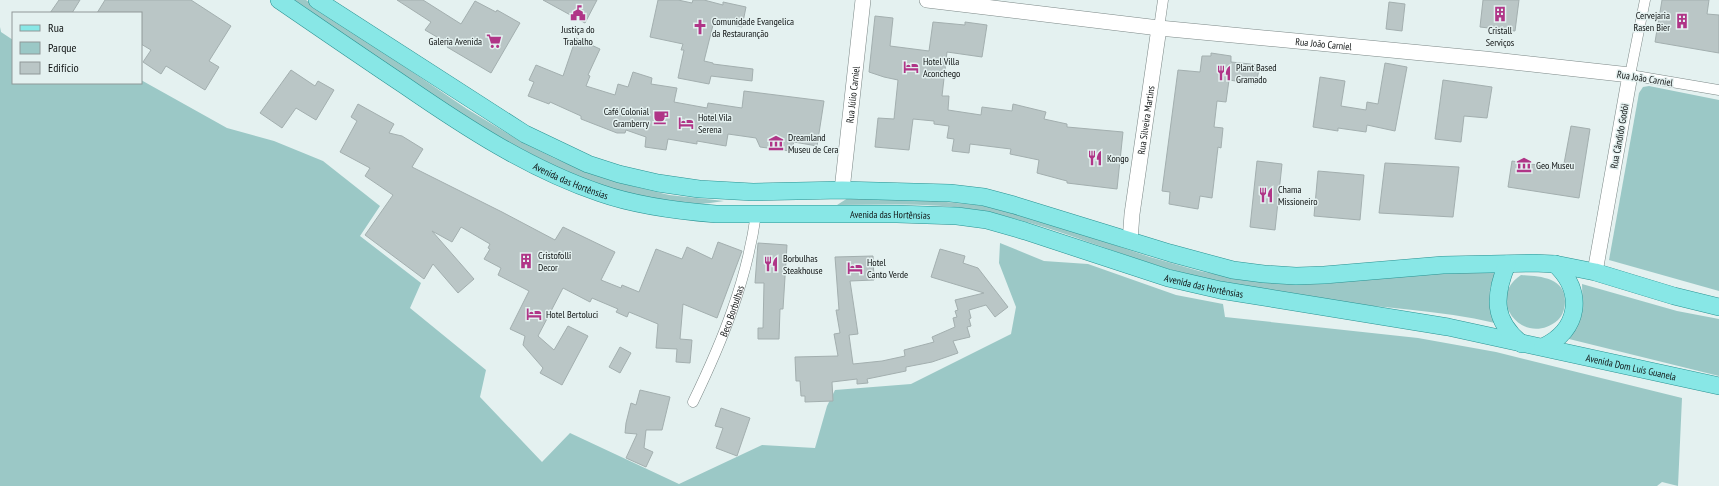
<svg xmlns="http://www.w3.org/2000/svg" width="1719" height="486" font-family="'PT Sans Narrow',sans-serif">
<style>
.green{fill:#9bc8c6}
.building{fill:#bac6c6;stroke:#a3afaf}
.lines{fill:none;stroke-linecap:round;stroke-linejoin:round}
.street-casing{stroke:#7c8887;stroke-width:11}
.secondary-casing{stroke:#7c8887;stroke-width:16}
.primary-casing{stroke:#2a9292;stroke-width:18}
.street{stroke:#fff;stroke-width:10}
.secondary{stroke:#fff;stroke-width:15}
.primary{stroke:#88e7e6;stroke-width:17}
.labels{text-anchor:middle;stroke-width:3;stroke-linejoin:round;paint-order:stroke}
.poi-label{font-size:10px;fill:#0f1313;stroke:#e4f1f0;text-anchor:start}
.street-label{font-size:10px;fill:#0f1313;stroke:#e4f1f0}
</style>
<rect width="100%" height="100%" fill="#e4f1f0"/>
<g class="green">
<path d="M 290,0 L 306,0 L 467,109 L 525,144 L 556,159 L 592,174 L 636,187 L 669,195 L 724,201 C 715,202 705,204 697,204 C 592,199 501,140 416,84 C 374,56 332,28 290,0 Z"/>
<polygon points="0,27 1,32 13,40 13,83 141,83 141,80 227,128 274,141 323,161 380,206 360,236 421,283 410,308 486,370 480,397 542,462 570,433 679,484 762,445 815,448 827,406 835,390 911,384 1011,334 1016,307 999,263 1000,243 1044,261 1088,264 1176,295 1223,304 1225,317 1418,338 1496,352 1682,398 1678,486 1662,482 1657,486 0,486"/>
<polygon points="1649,86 1719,100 1719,291 1609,260 1639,93 1643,87"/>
<path d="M 848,198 L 927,200 L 985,206 L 1046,222 L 1150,257 L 1199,271 L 1246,280 L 1286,284 L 1322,284 L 1419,274 L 1499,272 C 1484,290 1490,303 1495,323 C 1440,310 1382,308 1325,301 C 1289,297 1251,288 1215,281 C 1136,264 1062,227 982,211 C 935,202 885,205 837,205 Z"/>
<path d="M 1521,275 C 1539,276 1565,277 1565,301 C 1565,308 1563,315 1558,320 C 1524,349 1484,299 1521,275 Z"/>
<path d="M 1582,284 L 1677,311 L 1719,319 L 1719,376 L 1565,338 C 1584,315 1583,313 1582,284 Z"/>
</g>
<g class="building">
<polygon points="59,0 80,0 72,13 50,13"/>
<polygon points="105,0 191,0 231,26 209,61 219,67 205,90 166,66 161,74 143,62 151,50 141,44 141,13 97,13"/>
<polygon points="397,0 423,0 461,24 475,1 496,12 497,10 520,23 491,73 447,47 449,44 425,30 431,22"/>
<polygon points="543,0 597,0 585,23"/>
<polygon points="658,0 678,0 692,3 693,0 704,0 723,5 723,2 746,7 742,27 714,21 704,61 713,63 713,64 753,69 752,81 711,76 709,84 678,78 684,50 681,50 683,44 650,37"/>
<polygon points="1483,0 1519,0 1515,31 1480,27"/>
<polygon points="1662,0 1709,0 1707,14 1719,15 1719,53 1655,42"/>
<polygon points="1389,2 1405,4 1402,31 1386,29"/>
<polygon points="875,16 893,18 890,46 929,51 933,22 965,25 965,22 987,25 982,57 947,52 942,96 949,96 948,110 981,115 982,107 1012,111 1013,104 1046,112 1044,119 1067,124 1067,127 1123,132 1117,189 1067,183 1067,181 1037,173 1039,160 1010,154 1011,149 970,144 969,153 952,151 954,139 947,138 949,126 934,124 934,121 913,119 909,150 875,147 878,118 894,119 898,80 884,77 869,72"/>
<polygon points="576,38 600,49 588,75 590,76 586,86 615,95 618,84 628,87 633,72 652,78 651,84 677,88 674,102 707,108 708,103 742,108 744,91 824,101 817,146 794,142 790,151 760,147 756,138 728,134 726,146 697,141 697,144 668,139 666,150 645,147 646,137 626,130 625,133 617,133 581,119 581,116 550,102 549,104 528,96 534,82 529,80 536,65 563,76"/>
<polygon points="1211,53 1231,56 1231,62 1260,65 1256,84 1229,80 1226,102 1217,101 1214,127 1223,128 1221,148 1218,147 1212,198 1200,196 1198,209 1169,204 1170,192 1162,191 1178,70 1200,72 1202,56 1211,56"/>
<polygon points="1385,63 1407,67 1395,131 1367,125 1366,132 1338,128 1338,131 1313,127 1320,77 1345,81 1341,106 1366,110 1367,102 1378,104"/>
<polygon points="291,70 315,86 318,81 334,90 316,120 296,108 282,128 260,113"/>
<polygon points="1443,80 1492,87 1487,118 1464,116 1461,142 1435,139"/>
<polygon points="358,104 394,124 389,133 402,136 423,149 412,167 502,212 555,240 563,227 615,252 601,280 621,288 622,285 639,292 656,249 682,259 687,247 712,259 718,242 742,251 717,318 683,304 680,339 692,340 690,363 676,362 677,349 656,348 658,324 629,312 627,317 616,312 618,309 592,298 590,302 563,288 538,336 554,350 568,326 588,336 562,385 540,373 543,368 523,345 525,336 510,329 529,291 498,275 501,268 484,259 490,249 488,248 490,244 461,227 452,242 432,231 474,279 458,293 433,264 424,279 365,235 393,195 365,176 370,168 340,152 357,121 351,117"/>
<polygon points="1571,126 1590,129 1579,198 1508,187 1512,161 1563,169"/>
<polygon points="1257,161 1282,164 1275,230 1250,227"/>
<polygon points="1385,163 1459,167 1453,217 1379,213"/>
<polygon points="1318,171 1364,175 1360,220 1314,216"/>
<polygon points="758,243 787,245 783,309 780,309 779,339 758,339 758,328 763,328 764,283 755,283"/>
<polygon points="940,249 965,256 963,263 978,268 1008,307 995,317 986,305 969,310 971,318 969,319 971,326 967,327 970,337 953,341 958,353 932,362 906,367 906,371 867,379 868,383 857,384 857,379 832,382 833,401 805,402 805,396 801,396 800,381 796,381 795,357 838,356 834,334 840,333 836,310 839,310 835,257 873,256 874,280 850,281 858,334 849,335 853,364 882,361 905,356 904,350 934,342 932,337 955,327 953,318 957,317 955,311 958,310 955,300 984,293 931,277"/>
<polygon points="620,347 631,353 620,373 609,367"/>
<polygon points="640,390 670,397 662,430 646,430 644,448 653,452 646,467 626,458 637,434 625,433 626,423 631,403 636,405"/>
<polygon points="721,408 750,418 737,456 716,448 723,428 715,426"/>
</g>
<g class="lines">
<g class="street-casing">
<g id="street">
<polyline points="1645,0 1630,75 1719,90"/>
<polyline points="1159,28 1163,0"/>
<path id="s1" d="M 693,402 C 722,342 747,281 756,214"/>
</g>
</g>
<g class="secondary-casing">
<g id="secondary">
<path id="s2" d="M 927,0 L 1159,28 L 1485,59 L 1630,75 L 1595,272"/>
<path id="s3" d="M 842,190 L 863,0"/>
<path id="s4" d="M 1130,241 L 1132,214 L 1159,28"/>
</g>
</g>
<g class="primary-casing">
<g id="primary">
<path id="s5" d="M 279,0 C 320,28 362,57 404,85 C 465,127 529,169 600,193 C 637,206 677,211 716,214 L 897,214 L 957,216 L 987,220 L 1025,231 L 1168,278 L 1220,290 L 1448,327 L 1719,386"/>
<polyline points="317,0 525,134 588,164 619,174 658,183 699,189 753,192 842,190 950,193 984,197 1014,205 1170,253 1233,270 1264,274 1296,276 1324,275 1443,265 1533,263 1555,264 1595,272 1674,296 1719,307"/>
<path d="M 1507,264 C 1494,296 1492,320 1522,344"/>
<path d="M 1543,347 C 1579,330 1585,292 1555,264"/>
</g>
</g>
<use href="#street" class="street"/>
<use href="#secondary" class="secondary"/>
<use href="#primary" class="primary"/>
</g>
<defs>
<g id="civic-bare" transform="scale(1.2)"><path d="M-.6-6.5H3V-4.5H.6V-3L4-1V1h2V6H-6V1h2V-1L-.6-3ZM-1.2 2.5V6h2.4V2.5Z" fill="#b03587" stroke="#e4f1f0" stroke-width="2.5" paint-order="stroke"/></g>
<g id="building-bare" transform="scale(1.2)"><path d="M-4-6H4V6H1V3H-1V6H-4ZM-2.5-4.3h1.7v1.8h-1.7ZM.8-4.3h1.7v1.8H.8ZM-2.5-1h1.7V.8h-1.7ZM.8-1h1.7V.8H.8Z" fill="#b03587" stroke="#e4f1f0" stroke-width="2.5" paint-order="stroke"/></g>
<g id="church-bare" transform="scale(1.2)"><path d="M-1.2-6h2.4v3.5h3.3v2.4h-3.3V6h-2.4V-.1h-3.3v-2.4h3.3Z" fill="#b03587" stroke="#e4f1f0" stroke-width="2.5" paint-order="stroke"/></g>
<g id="supermarket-bare" transform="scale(1.2)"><path d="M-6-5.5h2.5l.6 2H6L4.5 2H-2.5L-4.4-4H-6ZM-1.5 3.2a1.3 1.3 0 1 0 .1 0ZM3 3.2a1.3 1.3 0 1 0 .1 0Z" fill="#b03587" stroke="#e4f1f0" stroke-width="2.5" paint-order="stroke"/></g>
<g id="hotel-bare" transform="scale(1.2)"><path d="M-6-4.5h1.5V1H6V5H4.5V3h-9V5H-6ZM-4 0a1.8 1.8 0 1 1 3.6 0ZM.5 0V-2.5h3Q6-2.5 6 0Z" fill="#b03587" stroke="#e4f1f0" stroke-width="2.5" paint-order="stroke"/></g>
<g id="restaurant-bare" transform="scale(1.2)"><path d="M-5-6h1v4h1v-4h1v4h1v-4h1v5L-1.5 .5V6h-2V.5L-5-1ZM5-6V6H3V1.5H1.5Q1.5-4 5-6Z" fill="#b03587" stroke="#e4f1f0" stroke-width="2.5" paint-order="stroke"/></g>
<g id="cafe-bare" transform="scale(1.2)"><path d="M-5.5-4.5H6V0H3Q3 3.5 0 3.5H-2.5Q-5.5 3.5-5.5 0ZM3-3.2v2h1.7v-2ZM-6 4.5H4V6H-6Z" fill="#b03587" stroke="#e4f1f0" stroke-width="2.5" paint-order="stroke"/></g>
<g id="museum-bare" transform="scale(1.2)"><path d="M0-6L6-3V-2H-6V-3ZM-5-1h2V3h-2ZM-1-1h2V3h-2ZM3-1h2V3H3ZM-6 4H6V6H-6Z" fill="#b03587" stroke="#e4f1f0" stroke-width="2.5" paint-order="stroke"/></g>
</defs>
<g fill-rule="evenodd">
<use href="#civic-bare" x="578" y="13"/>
<use href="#building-bare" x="1500" y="14"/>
<use href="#building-bare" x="1682" y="21"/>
<use href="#church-bare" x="700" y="27"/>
<use href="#supermarket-bare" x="494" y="41"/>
<use href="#hotel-bare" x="911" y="67"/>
<use href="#restaurant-bare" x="1224" y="73"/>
<use href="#cafe-bare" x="661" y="117"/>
<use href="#hotel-bare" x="686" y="123"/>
<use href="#museum-bare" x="776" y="143"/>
<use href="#restaurant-bare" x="1095" y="158"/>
<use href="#museum-bare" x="1524" y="165"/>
<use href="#restaurant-bare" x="1266" y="195"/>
<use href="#building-bare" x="526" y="261"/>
<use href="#restaurant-bare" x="771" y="264"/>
<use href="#hotel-bare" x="855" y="268"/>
<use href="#hotel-bare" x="534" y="314"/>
</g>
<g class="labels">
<g class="poi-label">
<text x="1670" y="19" text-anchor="end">Cervejaria<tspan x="1670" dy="12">Rasen Bier</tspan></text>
<text x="712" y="25">Comunidade Evangelica<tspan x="712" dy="12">da Restauranção</tspan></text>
<text x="578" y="33" text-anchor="middle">Justiça do<tspan x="578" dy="12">Trabalho</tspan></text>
<text x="1500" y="34" text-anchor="middle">Cristall<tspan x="1500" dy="12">Serviços</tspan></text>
<text x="482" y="45" text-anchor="end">Galeria Avenida</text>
<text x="923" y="65">Hotel Villa<tspan x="923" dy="12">Aconchego</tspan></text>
<text x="1236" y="71">Plant Based<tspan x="1236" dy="12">Gramado</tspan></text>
<text x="649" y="115" text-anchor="end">Café Colonial<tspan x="649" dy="12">Gramberry</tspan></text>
<text x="698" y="121">Hotel Vila<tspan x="698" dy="12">Serena</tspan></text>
<text x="788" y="141">Dreamland<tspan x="788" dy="12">Museu de Cera</tspan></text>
<text x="1107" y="162">Kongo</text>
<text x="1536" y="169">Geo Museu</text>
<text x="1278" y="193">Chama<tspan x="1278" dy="12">Missioneiro</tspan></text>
<text x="538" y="259">Cristofolli<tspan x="538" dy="12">Decor</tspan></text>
<text x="783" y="262">Borbulhas<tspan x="783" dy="12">Steakhouse</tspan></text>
<text x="867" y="266">Hotel<tspan x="867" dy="12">Canto Verde</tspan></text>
<text x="546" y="318">Hotel Bertoluci</text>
</g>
<g class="street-label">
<text dy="4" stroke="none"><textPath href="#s2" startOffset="399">Rua João Carniel</textPath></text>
<text transform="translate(1645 78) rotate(9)" y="4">Rua João Carniel</text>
<text dy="4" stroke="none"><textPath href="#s3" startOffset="96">Rua Júlio Carniel</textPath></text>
<text dy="4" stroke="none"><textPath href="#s4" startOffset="122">Rua Silveira Martins</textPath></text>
<text transform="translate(1619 136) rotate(-80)" y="4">Rua Cândido Godói</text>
<text dy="4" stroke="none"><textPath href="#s5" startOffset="344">Avenida das Hortênsias</textPath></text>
<text dy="4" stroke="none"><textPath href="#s5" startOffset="668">Avenida das Hortênsias</textPath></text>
<text dy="4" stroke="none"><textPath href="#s5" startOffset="992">Avenida das Hortênsias</textPath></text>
<text dy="4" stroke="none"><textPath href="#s1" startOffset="99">Beco Borbulhas</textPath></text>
<text dy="4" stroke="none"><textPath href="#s5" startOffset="1427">Avenida Dom Luís Guanela</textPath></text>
</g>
</g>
<rect x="12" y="12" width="130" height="72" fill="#e4f1f0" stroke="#8f9898"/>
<rect x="20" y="25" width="20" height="6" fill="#88e7e6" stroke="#8f9898"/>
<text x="48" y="32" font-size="12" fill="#0f1313">Rua</text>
<rect x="20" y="42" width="20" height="12" fill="#9bc8c6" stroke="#8f9898"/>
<text x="48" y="52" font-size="12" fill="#0f1313">Parque</text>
<rect x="20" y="62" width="20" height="12" fill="#bac6c6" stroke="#8f9898"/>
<text x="48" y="72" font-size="12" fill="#0f1313">Edifício</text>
</svg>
